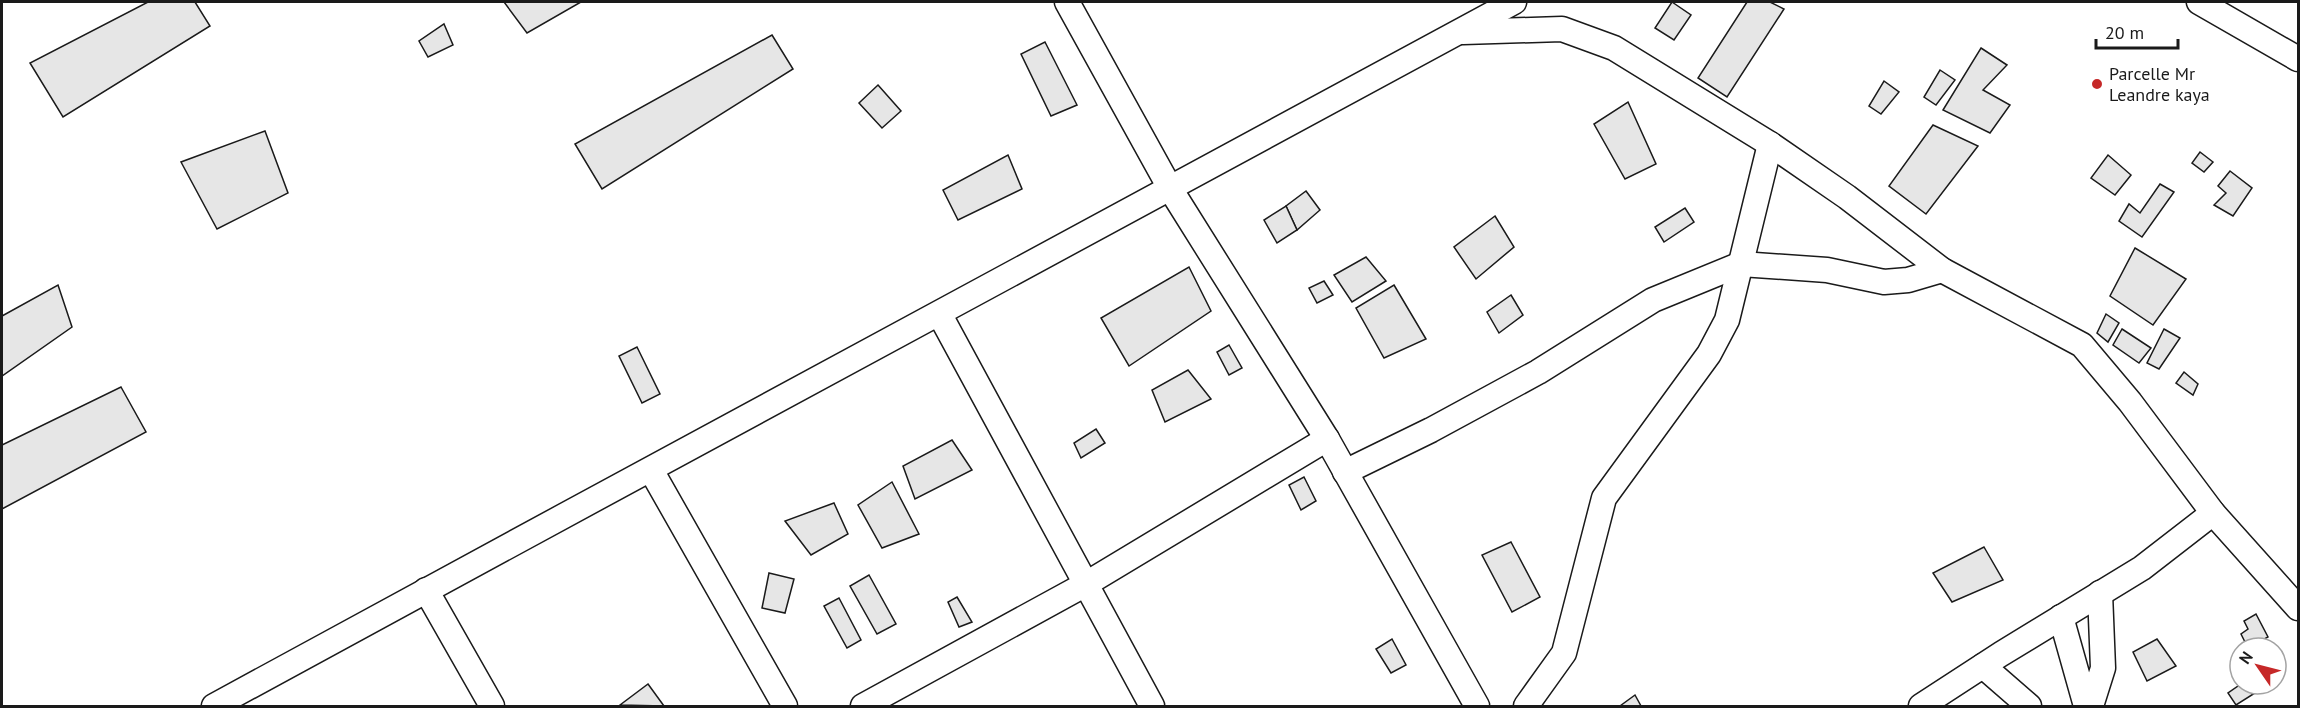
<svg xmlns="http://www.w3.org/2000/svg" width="2300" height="708" font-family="'PT Sans',sans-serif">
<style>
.building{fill:#e6e6e6;stroke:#1a1a1a;stroke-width:1.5}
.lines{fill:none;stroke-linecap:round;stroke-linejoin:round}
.street-casing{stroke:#1a1a1a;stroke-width:27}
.street{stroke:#fff;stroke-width:24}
.poi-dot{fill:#c62828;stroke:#fff;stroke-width:2}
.labels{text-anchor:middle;stroke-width:4.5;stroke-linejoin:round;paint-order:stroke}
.poi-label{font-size:18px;fill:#1a1a1a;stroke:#fff;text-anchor:start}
</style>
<rect width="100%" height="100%" fill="#fff"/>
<g class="building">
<polygon points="148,2 195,2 210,26 63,117 30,63"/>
<polygon points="504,2 581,2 527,33"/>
<polygon points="1672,2 1691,15 1674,40 1655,28"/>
<polygon points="1747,2 1770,2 1784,9 1727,97 1698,78"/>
<polygon points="444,24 453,45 428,57 419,41"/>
<polygon points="772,35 793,69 602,189 575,144"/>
<polygon points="1045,42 1077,105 1051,116 1021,54"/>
<polygon points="1981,48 2007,65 1983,90 2010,105 1990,133 1943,110"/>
<polygon points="1940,70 1955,80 1936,105 1924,97"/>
<polygon points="1884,81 1899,92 1881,114 1869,106"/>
<polygon points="878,85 901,111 882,128 859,103"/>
<polygon points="1628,102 1656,164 1625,179 1594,124"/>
<polygon points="1933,125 1978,146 1926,214 1889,186"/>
<polygon points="265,131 288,193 217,229 181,162"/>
<polygon points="2200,152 2213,162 2204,172 2192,163"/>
<polygon points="1008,155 1022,189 958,220 943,190"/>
<polygon points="2108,155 2131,175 2115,195 2091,178"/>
<polygon points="2230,171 2252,188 2233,216 2214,205 2226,193 2218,186"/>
<polygon points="2160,184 2174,192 2142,237 2119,221 2129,204 2140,213"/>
<polygon points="1306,191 1320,210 1297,230 1286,206"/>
<polygon points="1286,206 1297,230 1277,243 1264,220"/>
<polygon points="1685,208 1694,222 1664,242 1655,227"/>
<polygon points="1495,216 1514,247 1476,279 1454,247"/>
<polygon points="2135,248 2186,279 2153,325 2110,296"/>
<polygon points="1366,257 1386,281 1352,302 1334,275"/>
<polygon points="1189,267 1211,311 1129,366 1101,318"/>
<polygon points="1324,281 1333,295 1317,303 1309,288"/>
<polygon points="58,285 72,327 2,376 2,316"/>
<polygon points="1394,285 1426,339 1384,358 1356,308"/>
<polygon points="1511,295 1523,315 1499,333 1487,312"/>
<polygon points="2106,314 2119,323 2108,342 2097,333"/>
<polygon points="2122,329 2151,348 2139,363 2113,345"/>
<polygon points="2164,329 2180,338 2159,369 2147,363"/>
<polygon points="1229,345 1242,368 1229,375 1217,352"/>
<polygon points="637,347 660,394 642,403 619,356"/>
<polygon points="1188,370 1211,399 1165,422 1152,390"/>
<polygon points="2184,372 2198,384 2193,395 2176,383"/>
<polygon points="121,387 146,432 2,509 2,445"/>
<polygon points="1096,429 1105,443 1081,458 1074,443"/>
<polygon points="952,440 972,470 915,499 903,466"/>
<polygon points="1304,477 1316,501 1301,510 1289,485"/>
<polygon points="892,482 919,534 882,548 858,505"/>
<polygon points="834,503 848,534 811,555 785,521"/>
<polygon points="1511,542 1540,597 1512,612 1482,555"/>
<polygon points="1984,547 2003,580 1952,602 1933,573"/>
<polygon points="769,573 794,579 785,613 762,608"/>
<polygon points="869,575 896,624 877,634 850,586"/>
<polygon points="957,597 972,622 959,627 948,602"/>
<polygon points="839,598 861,640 847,648 824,606"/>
<polygon points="2256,614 2268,637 2248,648 2241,634 2248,629 2244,621"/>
<polygon points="1392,639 1406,665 1391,673 1376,649"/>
<polygon points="2157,639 2176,666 2147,681 2133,652"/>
<polygon points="648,684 664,706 620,705"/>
<polygon points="2241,684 2250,684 2255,693 2236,705 2228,693"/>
<polygon points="1635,695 1641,706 1620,706"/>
</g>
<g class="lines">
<g class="street-casing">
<g id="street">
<polyline points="1067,2 1171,190 1327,439 1477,706"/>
<polyline points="2199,2 2298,59"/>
<polyline points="1463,32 1562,29 1614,48 1770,144 1847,197 1942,270 2082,345 2130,402 2213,513 2298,608"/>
<polyline points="940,315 1152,706"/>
<polyline points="651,470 785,706"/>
<polyline points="1345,472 1431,430 1538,372 1653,300 1741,264 1827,270 1884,282 1908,280 1942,270"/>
<polyline points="426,590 492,706"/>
<polyline points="2061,617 2086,706"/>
<polyline points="1983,666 2029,706"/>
<path d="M 214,706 C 646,469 1082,240 1514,2"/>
<polyline points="863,706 1086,584 1327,439"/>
<polyline points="1526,706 1564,653 1604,498 1709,354 1727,320 1770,144"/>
<polyline points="1921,706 2001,654 2142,568 2213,513"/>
<polyline points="2091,706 2103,668 2100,593"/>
</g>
</g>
<use href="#street" class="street"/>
</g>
<circle class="poi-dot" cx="2097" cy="84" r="6"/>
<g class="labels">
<g class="poi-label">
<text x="2109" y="80">Parcelle Mr<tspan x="2109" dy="21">Leandre kaya</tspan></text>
</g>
</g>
<rect width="2300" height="708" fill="none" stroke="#1a1a1a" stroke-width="6"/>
<g transform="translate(2258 666) rotate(305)"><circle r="28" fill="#ffffff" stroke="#a3a3a3" stroke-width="1.5"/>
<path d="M0-4.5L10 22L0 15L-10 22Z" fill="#c62828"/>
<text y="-9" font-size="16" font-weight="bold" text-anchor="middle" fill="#1a1a1a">N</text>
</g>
<path d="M2096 39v9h82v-9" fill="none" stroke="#1a1a1a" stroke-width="3"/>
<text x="2105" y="39" font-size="18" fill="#1a1a1a" stroke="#ffffff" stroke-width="4.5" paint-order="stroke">20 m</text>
</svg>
